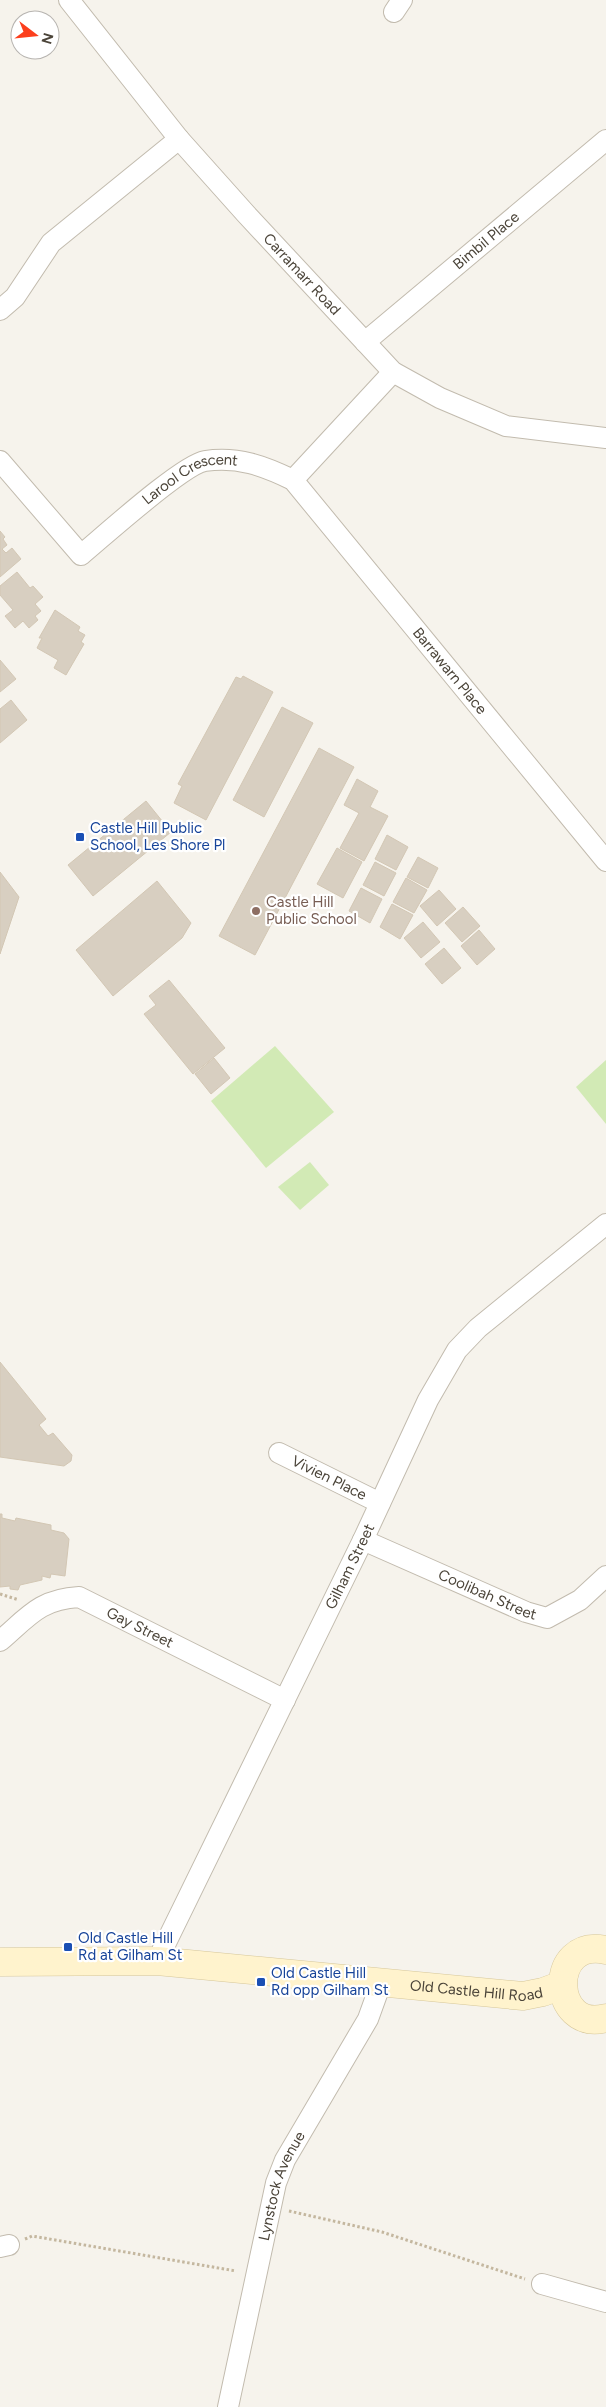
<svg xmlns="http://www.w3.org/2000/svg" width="606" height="2407" font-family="Figtree,sans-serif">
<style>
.green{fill:#d2eab5}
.building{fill:#d8cfc1;stroke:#d3c7b4}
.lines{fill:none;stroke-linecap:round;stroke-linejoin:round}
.street-casing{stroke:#c2bbae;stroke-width:22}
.secondary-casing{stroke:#d6c79b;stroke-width:29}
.path{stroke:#c4b79f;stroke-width:3;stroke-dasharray:2.5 2.5;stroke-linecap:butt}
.street{stroke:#fff;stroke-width:20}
.secondary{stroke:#fff3cd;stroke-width:28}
.transit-dot{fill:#1a4fb4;stroke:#fff;stroke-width:2}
.education-dot{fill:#8d6e63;stroke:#fff;stroke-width:2}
.labels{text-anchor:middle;stroke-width:4.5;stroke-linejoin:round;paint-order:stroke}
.street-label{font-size:15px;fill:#4b4439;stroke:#fff}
.transit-label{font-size:15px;fill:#164399;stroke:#fff;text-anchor:start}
.education-label{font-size:15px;fill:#785e54;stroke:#fff;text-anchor:start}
</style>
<rect width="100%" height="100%" fill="#f6f3ec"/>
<g class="green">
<polygon points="275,1046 334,1112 266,1168 211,1101"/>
<polygon points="606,1060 606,1124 576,1087"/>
<polygon points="310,1162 329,1185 300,1210 278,1187"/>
</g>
<g class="building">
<polygon points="0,531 5,537 3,539 7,545 2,549 6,553 12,548 21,559 0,577"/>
<polygon points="17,572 30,588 33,586 43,597 35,604 41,611 35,616 38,620 29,628 23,621 15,628 5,616 13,610 0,595 0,586"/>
<polygon points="55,610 80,627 78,631 85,635 81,642 84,644 66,675 54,668 58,660 37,648 42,638 39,638"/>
<polygon points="0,660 16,679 0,692"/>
<polygon points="243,676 273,692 206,820 174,803 182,786 178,784 236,677 241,679"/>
<polygon points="11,700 27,720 0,743 0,709"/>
<polygon points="282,707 313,723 264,817 233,800"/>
<polygon points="319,748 354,767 255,955 219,936"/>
<polygon points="357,779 378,791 370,807 388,816 364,861 340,848 359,813 344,805"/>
<polygon points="146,801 171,832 93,896 68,865"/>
<polygon points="387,835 408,847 396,870 375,859"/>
<polygon points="337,848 362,862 343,898 317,884"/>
<polygon points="418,857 438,868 428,888 407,877"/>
<polygon points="375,862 396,873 384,896 363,885"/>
<polygon points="0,872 19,897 0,954"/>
<polygon points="406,878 427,890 414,913 393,902"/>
<polygon points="157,881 191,923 182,938 113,996 76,950"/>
<polygon points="361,888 382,899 370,923 349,911"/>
<polygon points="439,890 456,909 437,926 420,906"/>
<polygon points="392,904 413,915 400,939 380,927"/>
<polygon points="463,907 480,926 462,942 445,923"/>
<polygon points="423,922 440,942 421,958 404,938"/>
<polygon points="479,930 495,949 477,965 461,946"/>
<polygon points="444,948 461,968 442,984 425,964"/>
<polygon points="169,980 225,1048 193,1074 144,1014 156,1005 149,996"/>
<polygon points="214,1058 230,1078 211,1094 195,1074"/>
<polygon points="0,1362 46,1419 39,1425 48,1436 53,1433 72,1455 71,1461 64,1466 0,1457"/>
<polygon points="0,1514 2,1514 2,1518 15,1521 16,1518 51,1525 51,1530 64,1533 69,1539 65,1576 51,1574 50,1578 42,1576 42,1580 20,1585 18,1590 10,1589 10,1586 0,1587"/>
</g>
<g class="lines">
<g class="street-casing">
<g id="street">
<path id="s1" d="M 69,0 L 179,139 L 246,214 L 393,372 L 440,398 L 506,426 L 606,438"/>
<polyline points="394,12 402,0"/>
<polyline points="0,310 15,297 51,243 179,139"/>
<path id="s2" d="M 365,342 L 606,140"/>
<path id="s3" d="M 0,461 L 81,555 C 104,536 182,465 205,461 C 238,456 264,466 293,480 L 606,861"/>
<polyline points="293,480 393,372"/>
<path id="s4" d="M 279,1453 L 380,1503"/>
<path id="s5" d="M 363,1540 L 526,1612 L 547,1618 L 580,1600 L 606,1576"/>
<path id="s6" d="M 0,1641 C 28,1617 40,1599 79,1597 L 285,1700"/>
<path id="s7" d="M 157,1961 L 363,1540 L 428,1400 L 457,1350 L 478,1328 L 606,1224"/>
<polyline points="0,2247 9,2245"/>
<polyline points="542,2284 606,2302"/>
<path id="s8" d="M 228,2407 L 276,2183 L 285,2160 L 368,2019 L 381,1983"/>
</g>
</g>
<g class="secondary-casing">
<g id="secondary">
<path d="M 606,1950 C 547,1937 551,2033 606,2018"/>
<path id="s9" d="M 0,1962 L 157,1961 L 523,1996 L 543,1992 L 562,1985"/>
</g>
</g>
<g class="path">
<polyline points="0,1594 19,1600"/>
<polyline points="289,2211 382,2232 525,2279"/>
<polyline points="25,2239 32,2236 236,2271"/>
</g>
<use href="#street" class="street"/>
<use href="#secondary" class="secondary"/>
</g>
<g class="transit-dot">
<rect x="75" y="832" width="10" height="10" rx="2.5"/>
<rect x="63" y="1942" width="10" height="10" rx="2.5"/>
<rect x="256" y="1977" width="10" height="10" rx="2.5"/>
</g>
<circle class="education-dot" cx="256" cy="911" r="5"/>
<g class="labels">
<g class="street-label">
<text dy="5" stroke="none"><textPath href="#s2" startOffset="158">Bimbil Place</textPath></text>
<text dy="5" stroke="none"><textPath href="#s1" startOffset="360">Carramarr Road</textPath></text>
<text dy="5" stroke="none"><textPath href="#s3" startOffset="260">Larool Crescent</textPath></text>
<text dy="5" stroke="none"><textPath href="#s3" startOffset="619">Barrawarn Place</textPath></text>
<text dy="5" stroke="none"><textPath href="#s4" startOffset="56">Vivien Place</textPath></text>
<text dy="5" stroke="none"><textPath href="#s7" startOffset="439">Gilham Street</textPath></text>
<text dy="5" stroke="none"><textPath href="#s5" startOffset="136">Coolibah Street</textPath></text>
<text dy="5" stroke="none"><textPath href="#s6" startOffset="161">Gay Street</textPath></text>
<text dy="5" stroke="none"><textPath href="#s9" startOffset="478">Old Castle Hill Road</textPath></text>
<text dy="5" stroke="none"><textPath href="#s8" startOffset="228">Lynstock Avenue</textPath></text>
</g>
<g class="transit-label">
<text x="90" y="833">Castle Hill Public<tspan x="90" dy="17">School, Les Shore Pl</tspan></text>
<text x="78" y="1943">Old Castle Hill<tspan x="78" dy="17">Rd at Gilham St</tspan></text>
<text x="271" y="1978">Old Castle Hill<tspan x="271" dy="17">Rd opp Gilham St</tspan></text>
</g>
<g class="education-label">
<text x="266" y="907">Castle Hill<tspan x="266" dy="17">Public School</tspan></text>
</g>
</g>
<g transform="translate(35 35) rotate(106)"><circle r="24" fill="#ffffff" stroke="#b7b4b0"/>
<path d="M0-4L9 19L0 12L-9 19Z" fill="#fc3f1d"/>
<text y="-8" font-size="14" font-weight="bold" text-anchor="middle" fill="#4b4439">N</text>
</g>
</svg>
